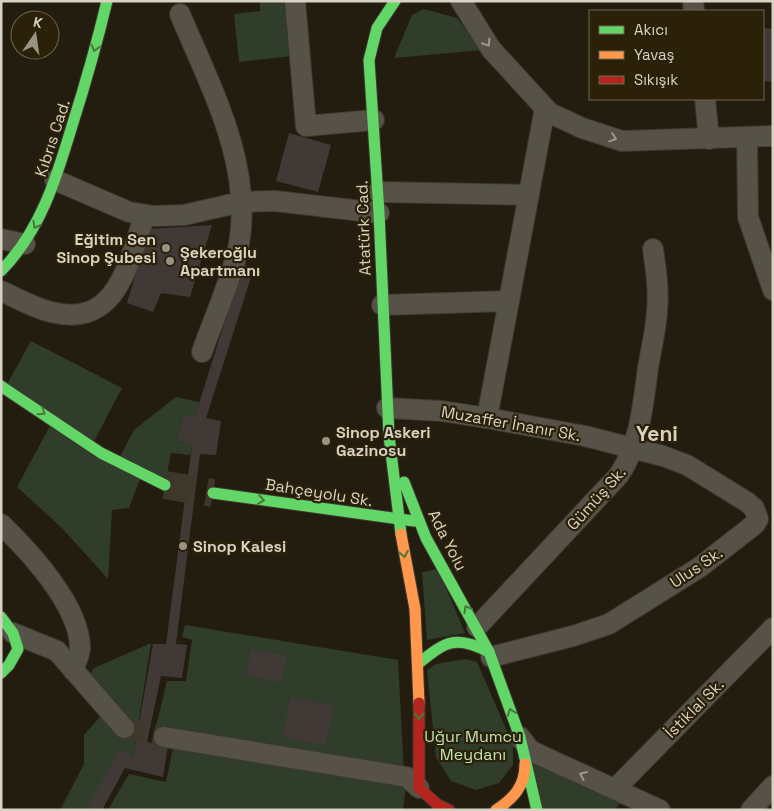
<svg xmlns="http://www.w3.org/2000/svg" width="774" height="811" font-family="'Space Grotesk',sans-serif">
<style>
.green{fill:#303d2a}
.building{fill:#413936}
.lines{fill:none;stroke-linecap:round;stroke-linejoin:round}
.street-tunnel{stroke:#3e382b;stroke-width:20;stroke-dasharray:20 10;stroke-linecap:butt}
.secondary-tunnel{stroke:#3e382b;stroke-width:28;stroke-dasharray:28 14;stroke-linecap:butt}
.street-casing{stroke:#3e392f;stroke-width:22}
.fast-casing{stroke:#3e392f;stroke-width:13}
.slow-casing{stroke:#3e392f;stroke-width:13}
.jam-casing{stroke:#3e392f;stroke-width:13}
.street{stroke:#565248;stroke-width:20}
.fast{stroke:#63d668;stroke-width:11}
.slow{stroke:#ff974d;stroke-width:11}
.jam{stroke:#b3261e;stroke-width:11}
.oneway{stroke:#9e988c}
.oneway2{stroke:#477b38}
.poi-dot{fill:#999385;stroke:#2b2008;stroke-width:2}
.labels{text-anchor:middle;stroke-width:4.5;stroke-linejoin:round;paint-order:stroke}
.street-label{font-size:16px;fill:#d8d2c4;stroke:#2b2008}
.poi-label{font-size:16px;font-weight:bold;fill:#d8d2c4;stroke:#2b2008;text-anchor:start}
.park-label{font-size:16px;fill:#bde3b3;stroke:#2b2008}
.district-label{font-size:21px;font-weight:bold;fill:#d8d2c4;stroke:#2b2008}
</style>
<rect width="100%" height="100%" fill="#231d10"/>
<g class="green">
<polygon points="260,1 286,1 292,56 239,62 234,14 260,11"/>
<polygon points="424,9 457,18 482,50 394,58 412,15"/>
<polygon points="31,341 122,388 92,445 117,462 134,430 176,397 199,402 195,416 183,416 177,441 192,445 190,455 171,453 165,485 141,476 129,508 112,510 108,579 62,528 17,487 53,420 5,388"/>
<polygon points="438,569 465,633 427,640 422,572"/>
<polygon points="185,625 398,660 404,774 407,777 403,810 108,810 129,774 166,782 175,739 154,735 167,681 186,681 192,640 182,637"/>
<polygon points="151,643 133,757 121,750 86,810 60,810 84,764 84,735 107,709 84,683 94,668"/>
<polygon points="465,659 477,662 513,745 513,765 499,783 476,790 451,781 436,757 427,670 436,664"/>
<polygon points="530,750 627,795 615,810 537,810"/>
</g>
<g class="building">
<polygon points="763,28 773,29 773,82 763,81"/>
<polygon points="289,133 331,145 318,192 276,181"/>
<polygon points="212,225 190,297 161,293 153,312 127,303 149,229"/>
<polygon points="243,264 254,268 206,418 221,421 216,455 200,454 176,644 187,645 182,678 161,676 147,742 168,746 163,777 125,768 102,810 86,810 120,749 133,757 153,644 166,644 192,445 177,441 183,416 195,416"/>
<polygon points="251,649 287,656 281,683 246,675"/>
<polygon points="291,697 334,706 325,746 282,737"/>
</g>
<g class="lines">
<polyline class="street-tunnel" points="124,728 164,737"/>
<polyline class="secondary-tunnel" points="165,485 213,493"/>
<g class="street-casing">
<g id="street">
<polyline points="295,1 306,126 374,120"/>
<polyline points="461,1 491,49 545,108 550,113 582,128 622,141 773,136"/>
<polyline points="693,1 694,11"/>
<path d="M 180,14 C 210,86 253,164 239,244 C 233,276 213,320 202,352"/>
<polyline points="705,99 709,139"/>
<polyline points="747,137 748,217 773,290"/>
<polyline points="55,180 129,212 154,216 184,215 241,202 275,201 379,213"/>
<polyline points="378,192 529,195"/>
<polyline points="1,239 25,244"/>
<path d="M 1,291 C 17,298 34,308 51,312 C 118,329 128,262 145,215"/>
<polyline points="382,305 509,301"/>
<polyline points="387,408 442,411 487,418 585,436 663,456 687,465 747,502 754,508 758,519 755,524 700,567 609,624 573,636 491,657"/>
<polyline points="487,418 545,108"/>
<path d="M 1,524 C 30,552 80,606 80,648 C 80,655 75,664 73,670"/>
<path d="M 477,627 L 619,475 C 640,444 643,405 648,368 C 651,349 656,330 657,311 C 659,290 656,270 653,249"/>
<polyline points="13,633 57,651 124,728"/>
<polyline points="164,737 407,777 419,788"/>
<polyline points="520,737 530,750 542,756 660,810"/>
<polyline points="615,789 773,628"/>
<polyline points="751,810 773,786"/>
</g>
</g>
<g class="fast-casing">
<g id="fast">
<polyline points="395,1 377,28 369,60 379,213 389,436 401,534"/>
<path d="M 1,271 C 41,230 56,179 72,126 C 85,85 97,43 107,1"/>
<polyline points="1,386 101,453 165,485"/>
<polyline points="404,482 426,538 489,652"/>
<polyline points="213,493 414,521"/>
<polyline points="1,617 13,633 18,649 9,665 1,673"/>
<path d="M 419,663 C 446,641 456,635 489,652 L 520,737 L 537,810"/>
</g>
</g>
<g class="slow-casing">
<g id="slow">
<polyline points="401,534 415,609 419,703"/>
<path d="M 496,810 C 514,798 525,786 525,764"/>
</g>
</g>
<g class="jam-casing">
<polyline id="jam" points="419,703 419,788 438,805 449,810"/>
</g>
<use href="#street" class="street"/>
<use href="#fast" class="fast"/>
<use href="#slow" class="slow"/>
<use href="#jam" class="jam"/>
</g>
<defs><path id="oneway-chevron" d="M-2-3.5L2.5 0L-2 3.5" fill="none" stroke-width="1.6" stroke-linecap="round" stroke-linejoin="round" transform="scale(1.25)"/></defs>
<g class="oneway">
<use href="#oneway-chevron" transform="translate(487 43) rotate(58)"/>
<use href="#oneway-chevron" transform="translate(613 138) rotate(19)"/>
<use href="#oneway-chevron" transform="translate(583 775) rotate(-156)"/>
</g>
<g class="oneway2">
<use href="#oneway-chevron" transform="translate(95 48) rotate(105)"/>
<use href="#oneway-chevron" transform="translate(36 225) rotate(120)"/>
<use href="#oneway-chevron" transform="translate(42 412) rotate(34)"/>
<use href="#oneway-chevron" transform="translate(261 500) rotate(9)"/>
<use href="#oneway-chevron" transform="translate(404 554) rotate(79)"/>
<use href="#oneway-chevron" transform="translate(467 609) rotate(-120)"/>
<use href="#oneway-chevron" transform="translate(511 712) rotate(-110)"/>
<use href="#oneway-chevron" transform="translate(419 716) rotate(90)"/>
</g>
<g class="poi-dot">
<circle cx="166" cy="248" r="5"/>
<circle cx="170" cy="261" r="5"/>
<circle cx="326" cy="441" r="5"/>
<circle cx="183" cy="546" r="5"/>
</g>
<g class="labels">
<g class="street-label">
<text transform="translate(52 138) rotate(-72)" y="6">Kıbrıs Cad.</text>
<text transform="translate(363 228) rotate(-92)" y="6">Atatürk Cad.</text>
<text transform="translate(511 423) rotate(10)" y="6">Muzaffer İnanır Sk.</text>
<text transform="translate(319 492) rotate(9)" y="6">Bahçeyolu Sk.</text>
<text transform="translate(596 498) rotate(-48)" y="6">Gümüş Sk.</text>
<text transform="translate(448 540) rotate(63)" y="6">Ada Yolu</text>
<text transform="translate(696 567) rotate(-34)" y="6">Ulus Sk.</text>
<text transform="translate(694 708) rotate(-45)" y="6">İstiklal Sk.</text>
</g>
<g class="poi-label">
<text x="156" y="245" text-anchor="end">Eğitim Sen<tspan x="156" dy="18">Sinop Şubesi</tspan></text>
<text x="180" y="258">Şekeroğlu<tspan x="180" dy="18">Apartmanı</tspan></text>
<text x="336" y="438">Sinop Askeri<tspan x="336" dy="18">Gazinosu</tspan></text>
<text x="193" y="552">Sinop Kalesi</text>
</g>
<g class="park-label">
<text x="473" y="742">Uğur Mumcu<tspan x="473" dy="18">Meydanı</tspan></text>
</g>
<g class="district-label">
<text x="657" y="441">Yeni</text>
</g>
</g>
<rect width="774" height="811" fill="none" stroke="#d8d2c4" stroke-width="5"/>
<rect x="589" y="10" width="175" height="90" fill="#2b2008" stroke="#706753"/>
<rect x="599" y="26" width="25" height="8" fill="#63d668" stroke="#706753"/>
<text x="634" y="35" font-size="15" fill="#d8d2c4">Akıcı</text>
<rect x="599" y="51" width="25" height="8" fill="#ff974d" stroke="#706753"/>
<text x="634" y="60" font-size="15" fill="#d8d2c4">Yavaş</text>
<rect x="599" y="76" width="25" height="8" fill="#b3261e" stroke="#706753"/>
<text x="634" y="85" font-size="15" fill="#d8d2c4">Sıkışık</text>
<g transform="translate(35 35) rotate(13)"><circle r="24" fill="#2b2008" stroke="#706753"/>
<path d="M0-4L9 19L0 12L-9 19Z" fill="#999385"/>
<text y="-8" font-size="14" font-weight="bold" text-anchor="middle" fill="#d8d2c4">K</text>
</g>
</svg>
